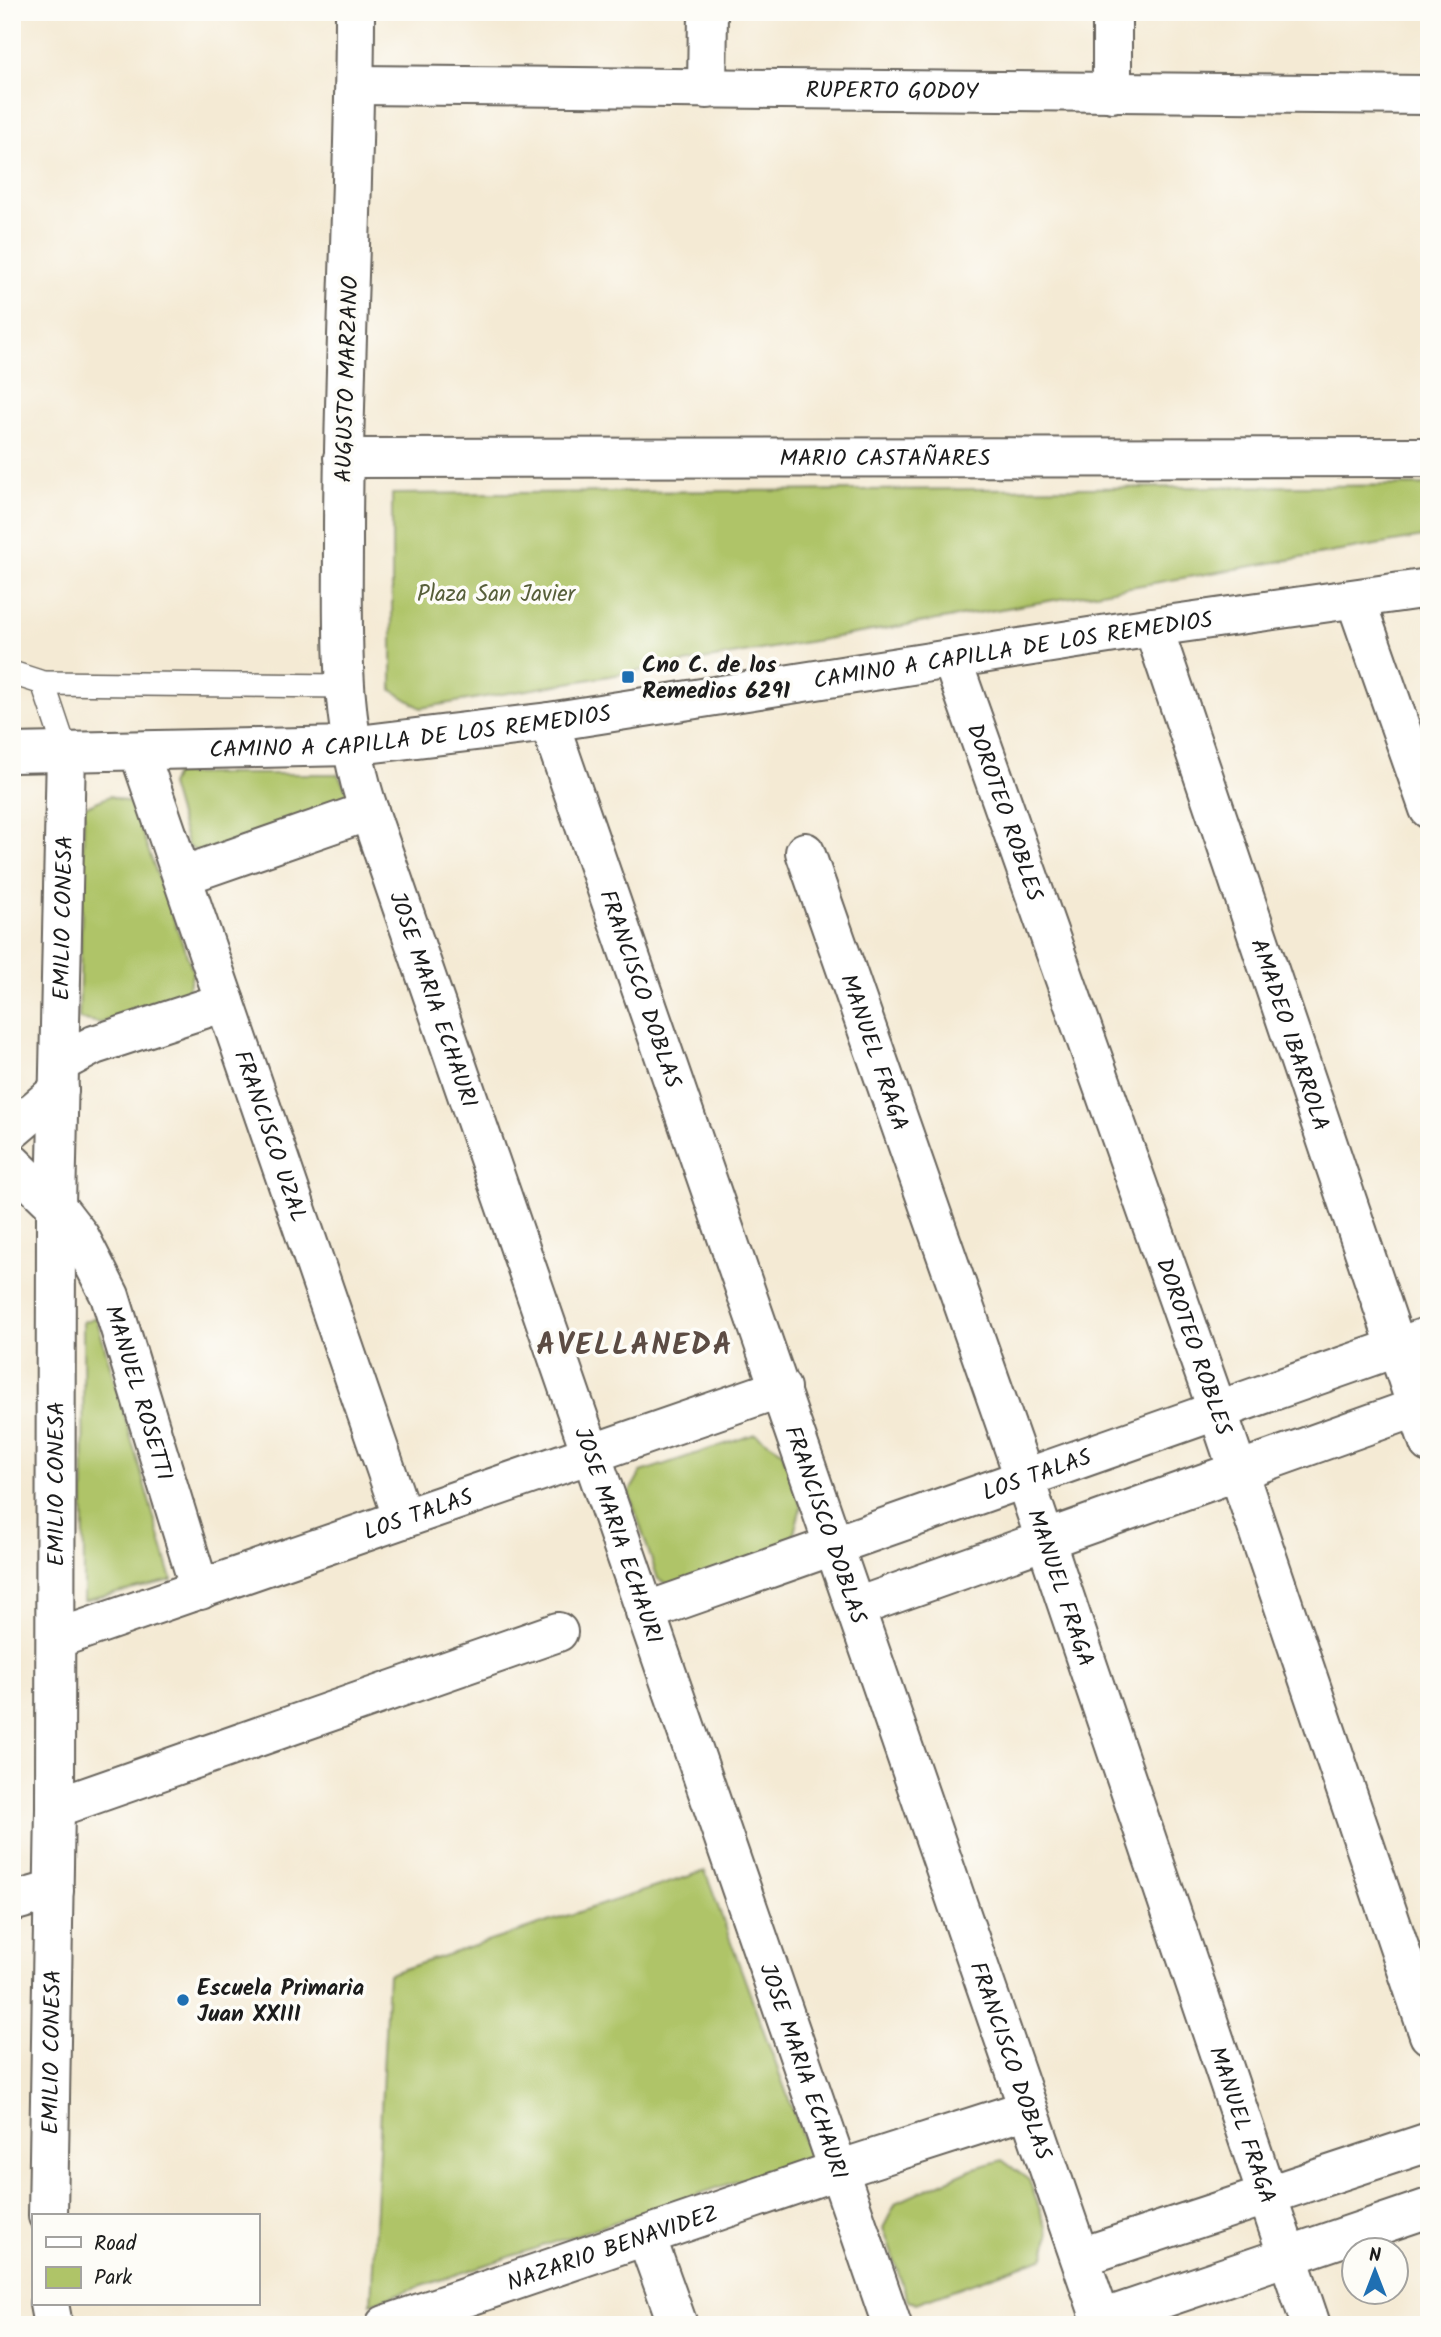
<svg xmlns="http://www.w3.org/2000/svg" width="1441" height="2337" font-family="Kalam,sans-serif">
<style>
.green{fill:#afc468;stroke:#667042;stroke-width:2}
.lines{fill:none;stroke-linecap:round;stroke-linejoin:round}
.lane-casing{stroke:#68645c;stroke-width:26}
.street-casing{stroke:#68645c;stroke-width:42}
.secondary-casing{stroke:#68645c;stroke-width:42}
.lane{stroke:#fff;stroke-width:23}
.street{stroke:#fff;stroke-width:38}
.secondary{stroke:#fff;stroke-width:38}
.poi-dot{fill:#1f6fb2;stroke:#fdfcf7;stroke-width:2.5}
.labels{text-anchor:middle;stroke-width:7;stroke-linejoin:round;paint-order:stroke}
.street-label{font-size:23px;fill:#1c1c1c;stroke:#fdfcf7}
.park-label{font-size:23px;fill:#575f3a;stroke:#fdfcf7}
.poi-label{font-size:23px;font-weight:bold;fill:#1c1c1c;stroke:#fdfcf7;text-anchor:start}
.district-label{font-size:30px;font-weight:bold;letter-spacing:2px;fill:#5c4c44;stroke:#fdfcf7}
</style>
<rect width="100%" height="100%" fill="#fdfcf7"/>
<filter id="ink" filterUnits="userSpaceOnUse"><feTurbulence type="fractalNoise" baseFrequency=".0143" numOctaves="2"/><feDisplacementMap in="SourceGraphic" scale="14" xChannelSelector="R" yChannelSelector="G"/><feConvolveMatrix kernelMatrix="1 2 1 2 8 2 1 2 1" color-interpolation-filters="sRGB"/></filter>
<filter id="wash" filterUnits="userSpaceOnUse"><feTurbulence type="fractalNoise" baseFrequency=".00686" numOctaves="4" result="noise"/><feDisplacementMap in="SourceGraphic" scale="28" xChannelSelector="R" yChannelSelector="G"/><feGaussianBlur stdDeviation="1.57" result="paint"/><feColorMatrix in="noise" values="0 0 0 0 0 0 0 0 0 0 0 0 0 0 0 0 0 1.4 0 .05"/><feComposite in="paint" operator="in"/></filter>
<g filter="url(#wash)">
<rect width="100%" height="100%" fill="#f4ead4"/>
<g class="green">
<polygon points="1429,485 1429,536 421,708 392,690 392,494"/>
<polygon points="175,774 338,774 351,798 202,853 188,847 170,785"/>
<polygon points="110,796 131,803 193,972 187,993 101,1023 79,1019 84,807"/>
<polygon points="96,1317 172,1580 84,1601 83,1322"/>
<polygon points="755,1434 782,1451 801,1507 791,1544 675,1588 658,1579 629,1493 641,1472"/>
<polygon points="705,1871 810,2157 371,2303 388,1974"/>
<polygon points="1002,2160 1029,2180 1049,2235 1045,2257 916,2303 908,2301 883,2228 896,2203 971,2169"/>
</g>
</g>
<g filter="url(#ink)">
<g class="lines">
<g class="lane-casing">
<g id="lane">
<polyline points="12,673 43,683 66,752"/>
<polyline points="43,683 343,686"/>
</g>
</g>
<g class="street-casing">
<g id="street">
<path id="s1" d="M 355,12 C 355,188 343,363 343,538 C 343,631 338,722 369,811 L 892,2325"/>
<path id="s2" d="M 355,85 L 1429,95"/>
<polyline points="707,89 708,12"/>
<polyline points="1112,93 1112,12"/>
<path id="s3" d="M 343,458 L 1429,457"/>
<polyline points="1356,601 1429,809"/>
<path id="s4" d="M 1153,627 L 1429,1443"/>
<path id="s5" d="M 952,660 L 1218,1412 L 1429,2035"/>
<path id="s6" d="M 549,722 L 1103,2325"/>
<path id="s7" d="M 139,752 L 403,1519"/>
<path id="s8" d="M 805,852 L 1025,1480 L 1311,2325"/>
<polyline points="182,876 369,811"/>
<polyline points="60,1063 94,1045 225,1002"/>
<polyline points="12,1130 59,1090"/>
<path id="s9" d="M 12,1163 L 56,1206 L 80,1237 L 110,1296 L 200,1590"/>
<polyline points="857,1607 1429,1403"/>
<path id="s10" d="M 645,1612 L 1429,1336"/>
<path id="s11" d="M 56,1639 L 781,1388"/>
<polyline points="55,1808 558,1632"/>
<polyline points="12,1902 54,1890"/>
<path id="s12" d="M 48,2216 L 55,1808 L 56,1206 L 66,752"/>
<polyline points="646,2236 678,2325"/>
<polyline points="1081,2257 1429,2142"/>
<polyline points="49,2304 53,2325"/>
<polyline points="1102,2319 1429,2208"/>
<path id="s13" d="M 385,2325 L 838,2170 L 1028,2109"/>
</g>
</g>
<g class="secondary-casing">
<g id="secondary">
<path id="s14" d="M 12,753 L 350,746 L 549,722 L 1153,627 L 1429,588"/>
</g>
</g>
<use href="#lane" class="lane"/>
<use href="#street" class="street"/>
<use href="#secondary" class="secondary"/>
</g>
</g>
<g class="poi-dot">
<rect x="621" y="670" width="14" height="14" rx="3.5"/>
<circle cx="183" cy="2000" r="7"/>
</g>
<g class="labels">
<g class="street-label">
<text dy="8" stroke="none"><textPath href="#s2" startOffset="537">RUPERTO GODOY</textPath></text>
<text transform="translate(346 379) rotate(-88)" y="8">AUGUSTO MARZANO</text>
<text dy="8" stroke="none"><textPath href="#s3" startOffset="542">MARIO CASTAÑARES</textPath></text>
<text dy="8" stroke="none"><textPath href="#s14" startOffset="1008">CAMINO A CAPILLA DE LOS REMEDIOS</textPath></text>
<text dy="8" stroke="none"><textPath href="#s14" startOffset="399">CAMINO A CAPILLA DE LOS REMEDIOS</textPath></text>
<text dy="8" stroke="none"><textPath href="#s5" startOffset="161">DOROTEO ROBLES</textPath></text>
<text dy="8" stroke="none"><textPath href="#s12" startOffset="1298">EMILIO CONESA</textPath></text>
<text dy="8" stroke="none"><textPath href="#s6" startOffset="282">FRANCISCO DOBLAS</textPath></text>
<text dy="8" stroke="none"><textPath href="#s1" startOffset="1001">JOSE MARIA ECHAURI</textPath></text>
<text dy="8" stroke="none"><textPath href="#s4" startOffset="430">AMADEO IBARROLA</textPath></text>
<text dy="8" stroke="none"><textPath href="#s8" startOffset="212">MANUEL FRAGA</textPath></text>
<text dy="8" stroke="none"><textPath href="#s7" startOffset="406">FRANCISCO UZAL</textPath></text>
<text dy="8" stroke="none"><textPath href="#s5" startOffset="728">DOROTEO ROBLES</textPath></text>
<text dy="8" stroke="none"><textPath href="#s9" startOffset="268">MANUEL ROSETTI</textPath></text>
<text dy="8" stroke="none"><textPath href="#s10" startOffset="415">LOS TALAS</textPath></text>
<text dy="8" stroke="none"><textPath href="#s12" startOffset="732">EMILIO CONESA</textPath></text>
<text dy="8" stroke="none"><textPath href="#s11" startOffset="383">LOS TALAS</textPath></text>
<text dy="8" stroke="none"><textPath href="#s6" startOffset="849">FRANCISCO DOBLAS</textPath></text>
<text dy="8" stroke="none"><textPath href="#s1" startOffset="1568">JOSE MARIA ECHAURI</textPath></text>
<text dy="8" stroke="none"><textPath href="#s8" startOffset="779">MANUEL FRAGA</textPath></text>
<text dy="8" stroke="none"><textPath href="#s12" startOffset="164">EMILIO CONESA</textPath></text>
<text dy="8" stroke="none"><textPath href="#s6" startOffset="1416">FRANCISCO DOBLAS</textPath></text>
<text dy="8" stroke="none"><textPath href="#s1" startOffset="2135">JOSE MARIA ECHAURI</textPath></text>
<text dy="8" stroke="none"><textPath href="#s8" startOffset="1346">MANUEL FRAGA</textPath></text>
<text dy="8" stroke="none"><textPath href="#s13" startOffset="240">NAZARIO BENAVIDEZ</textPath></text>
</g>
<g class="park-label">
<text x="496" y="601">Plaza San Javier</text>
</g>
<g class="poi-label">
<text x="642" y="672">Cno C. de los<tspan x="642" dy="26">Remedios 6291</tspan></text>
<text x="197" y="1995">Escuela Primaria<tspan x="197" dy="26">Juan XXIII</tspan></text>
</g>
<g class="district-label">
<text x="635" y="1354">AVELLANEDA</text>
</g>
</g>
<rect width="1441" height="2337" fill="none" stroke="#fdfcf7" stroke-width="42"/>
<rect x="32" y="2214" width="228" height="91" fill="#fdfcf7" stroke="#a3a29f" stroke-width="2"/>
<rect x="46" y="2237" width="35" height="10" fill="#ffffff" stroke="#a3a29f" stroke-width="2"/>
<text x="94" y="2250" font-size="21" fill="#1c1c1c">Road</text>
<rect x="46" y="2267" width="35" height="21" fill="#afc468" stroke="#a3a29f" stroke-width="2"/>
<text x="94" y="2284" font-size="21" fill="#1c1c1c">Park</text>
<g transform="translate(1375 2271)"><circle r="33" fill="#fdfcf7" stroke="#a3a29f" stroke-width="2"/>
<path d="M0-5L12 26L0 18L-12 26Z" fill="#1f6fb2"/>
<text y="-10" font-size="19" font-weight="bold" text-anchor="middle" fill="#1c1c1c">N</text>
</g>
</svg>
